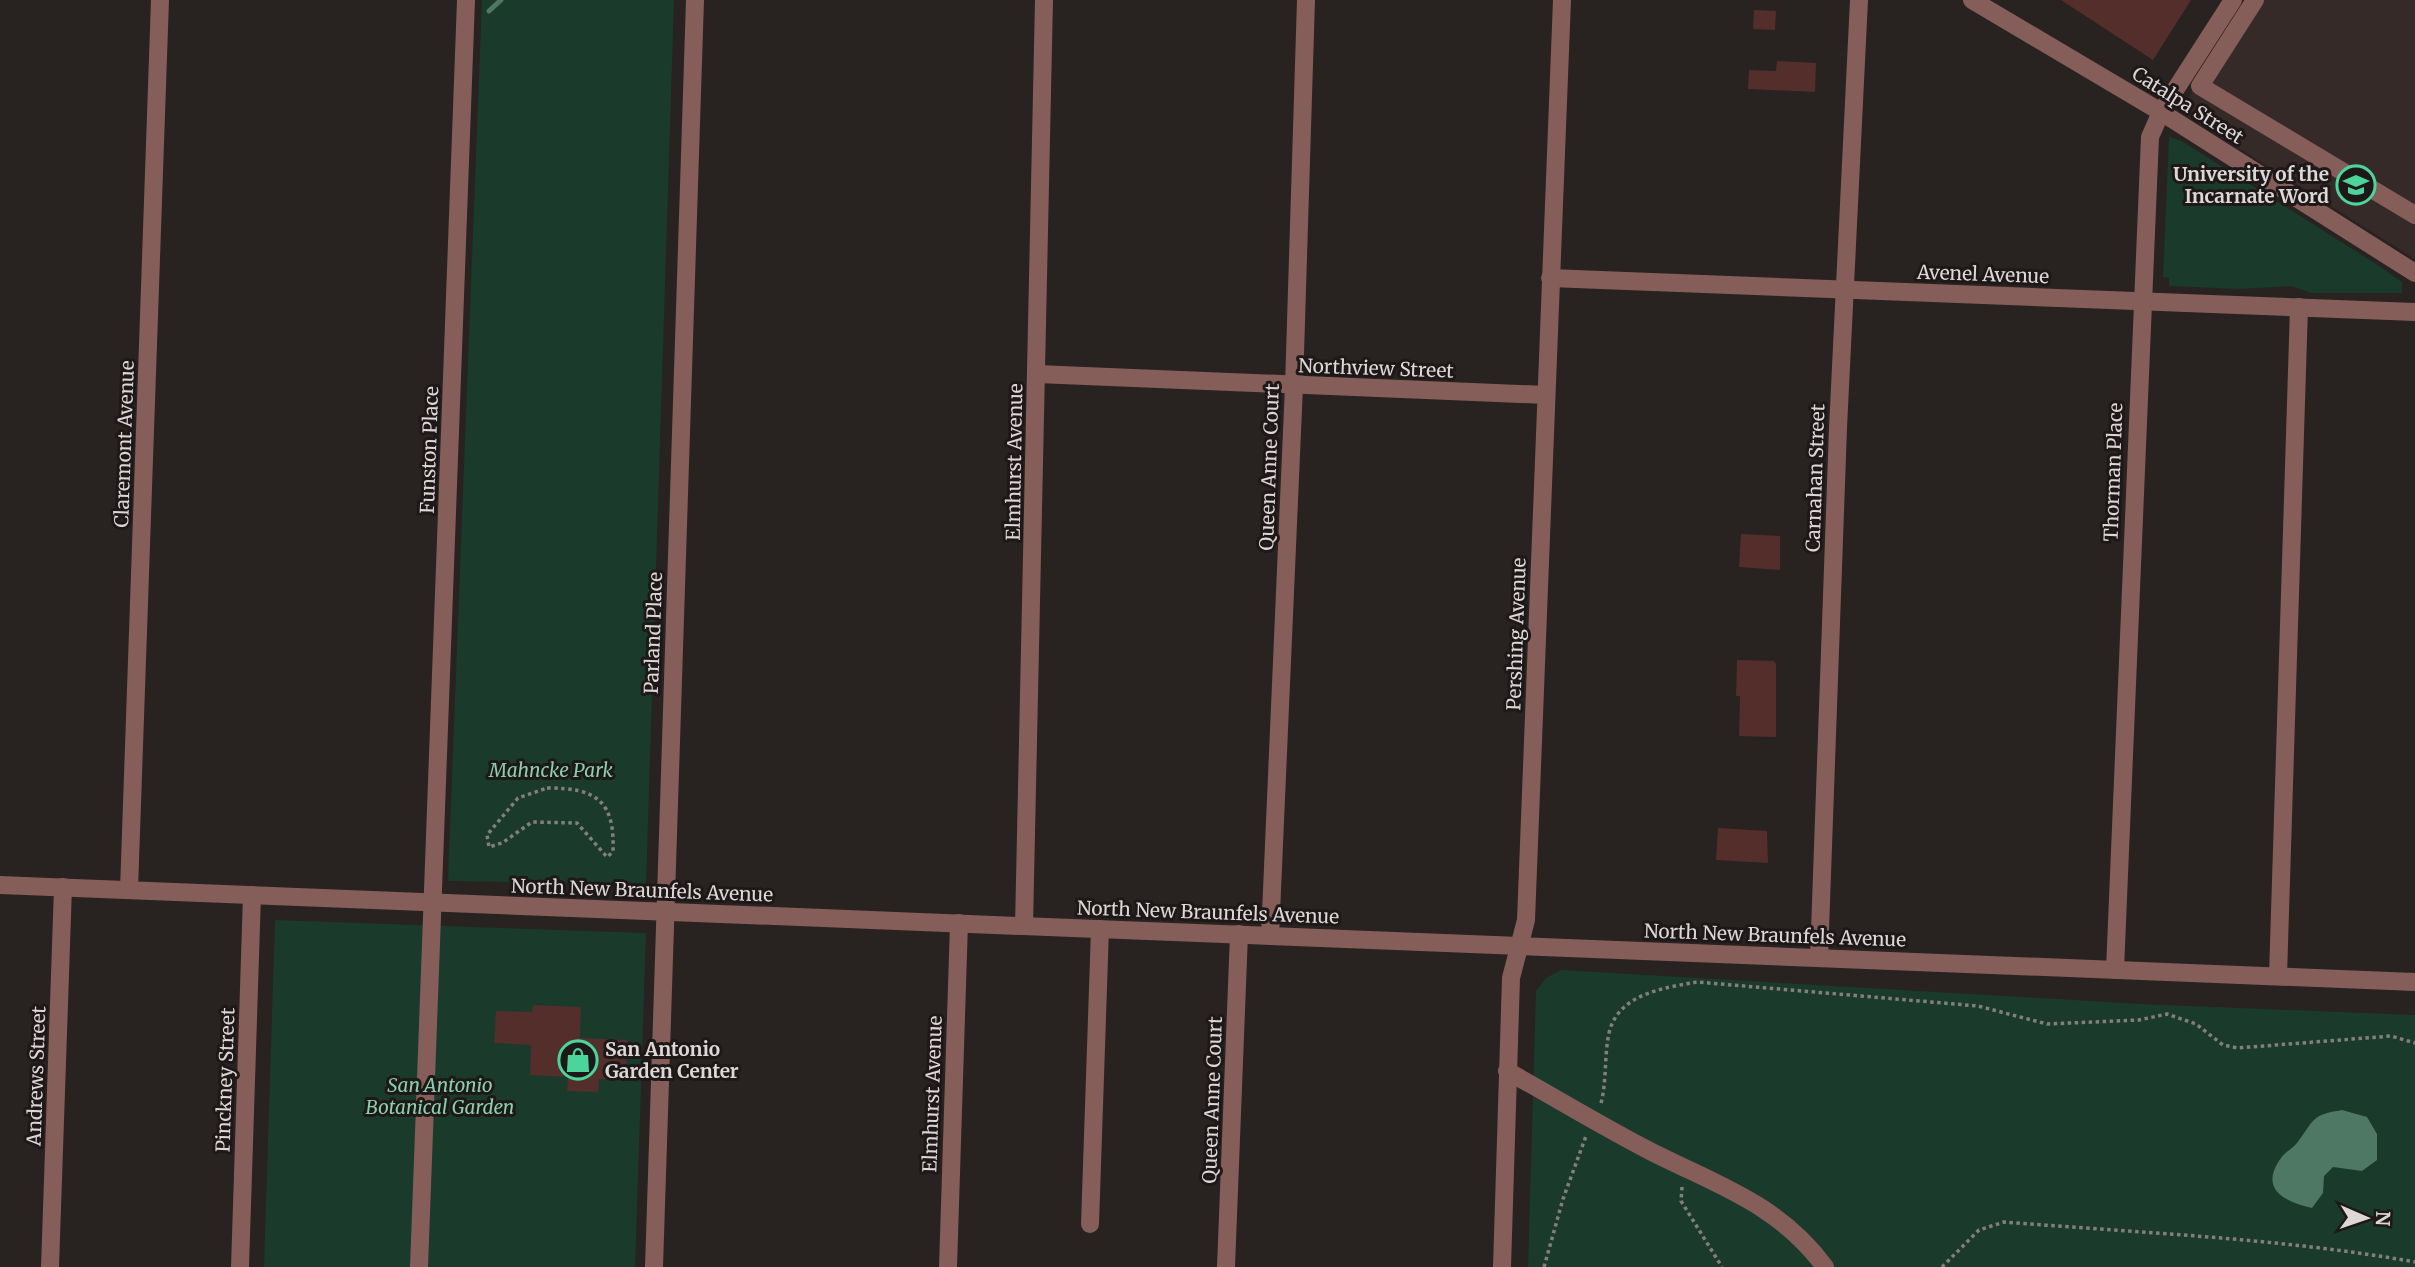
<svg xmlns="http://www.w3.org/2000/svg" width="2415" height="1267" font-family="Merriweather,serif">
<style>
.built{fill:#362a29}
.green{fill:#1a3a2c}
.water{fill:#4e7863}
.lines{fill:none;stroke-linecap:round;stroke-linejoin:round}
.stream{stroke:#4e7863;stroke-width:5}
.building{fill:#542e2b}
.path{stroke:#847e7e;stroke-width:3.5;stroke-dasharray:3.5 3.5;stroke-linecap:butt}
.minor{stroke:#855d59;stroke-width:18}
.labels{text-anchor:middle;stroke-width:6;stroke-linejoin:round;paint-order:stroke}
.street-label{font-size:19px;fill:#ddd8d8;stroke:#1e1818}
.poi-label{font-size:19px;font-weight:bold;fill:#ddd8d8;stroke:#1e1818;text-anchor:end}
.park-label{font-size:19px;font-style:italic;fill:#89d0ad;stroke:#1e1818}
</style>
<rect width="100%" height="100%" fill="#282221"/>
<polygon class="built" points="2250,0 2415,0 2415,259 2180,111"/>
<g class="green">
<polygon points="482,0 674,0 646,884 448,881"/>
<polygon points="2169,137 2180,140 2376,264 2402,282 2402,293 2312,293 2291,286 2239,289 2169,286 2169,278 2163,277"/>
<polygon points="275,920 646,933 635,1267 264,1267"/>
<polygon points="1561,970 2141,1004 2415,1015 2415,1267 1528,1267 1536,991 1546,978"/>
</g>
<path class="water" d="M 2342,1110 L 2367,1117 L 2377,1134 L 2377,1160 L 2362,1171 L 2333,1167 L 2324,1176 L 2323,1193 L 2312,1208 C 2286,1202 2258,1190 2281,1158 C 2285,1152 2292,1149 2297,1143 C 2315,1119 2311,1115 2342,1110 Z"/>
<g class="lines">
<polyline class="stream" points="489,11 501,0"/>
</g>
<g class="building">
<polygon points="2061,0 2191,0 2153,60"/>
<polygon points="1754,10 1776,11 1775,30 1753,29"/>
<polygon points="1777,61 1816,63 1815,92 1748,89 1749,70 1776,71"/>
<polygon points="1741,534 1780,536 1780,570 1739,567"/>
<polygon points="1737,660 1774,661 1776,664 1776,737 1739,736 1740,696 1736,696"/>
<polygon points="1718,828 1767,831 1768,863 1716,860"/>
<polygon points="533,1005 581,1007 580,1038 627,1040 626,1080 599,1079 598,1092 567,1091 568,1077 530,1075 531,1045 494,1043 496,1011 532,1012"/>
</g>
<g class="lines">
<g class="path">
<path d="M 547,788 C 597,788 615,801 613,852 L 607,857 L 577,823 L 532,822 L 502,843 L 489,847 L 487,835 L 518,798 Z"/>
<path d="M 1601,1103 C 1607,1080 1604,1056 1609,1033 C 1618,994 1663,988 1697,982 L 1978,1006 L 2047,1024 L 2139,1020 L 2167,1014 L 2196,1024 L 2223,1045 L 2238,1048 L 2391,1036 L 2415,1043"/>
<polyline points="1682,1187 1681,1201 1722,1267"/>
<polyline points="1544,1267 1563,1199 1586,1136"/>
<path d="M 1942,1267 L 1979,1230 L 2004,1222 C 2141,1233 2280,1238 2415,1262"/>
</g>
<g class="minor">
<polyline points="1972,0 2161,112 2415,273"/>
<polyline points="2255,0 2200,86 2415,215"/>
<polyline points="1550,278 2415,312"/>
<polyline points="1037,374 1546,395"/>
<polyline points="0,885 2415,982"/>
<polyline points="129,890 160,0"/>
<polyline points="1024,926 1044,0"/>
<polyline points="1270,936 1294,386 1306,0"/>
<polyline points="1819,958 1838,428 1859,0"/>
<polyline points="2115,970 2150,137 2161,112 2233,0"/>
<polyline points="2278,976 2299,307"/>
<path d="M 1507,1071 C 1554,1097 1600,1125 1648,1150 C 1716,1185 1778,1203 1825,1267"/>
<polyline points="1090,1224 1100,929"/>
<polyline points="50,1267 63,887"/>
<polyline points="240,1267 252,895"/>
<polyline points="419,1267 466,0"/>
<polyline points="654,1267 695,0"/>
<polyline points="948,1267 959,923"/>
<polyline points="1226,1267 1239,934"/>
<polyline points="1502,1267 1511,978 1526,920 1562,0"/>
</g>
</g>
<defs>
<g id="university-ring" transform="scale(2.0125)"><circle r="9.5" fill="#1e1818" stroke="#4bd49b" stroke-width="1.5"/><path d="M0-5L7-2L0 1L-7-2ZM-4 1L0 2.5L4 1V4Q0 6-4 4Z" fill="#4bd49b"/></g>
<g id="shop-ring" transform="scale(2.0125)"><circle r="9.5" fill="#1e1818" stroke="#4bd49b" stroke-width="1.5"/><path d="M-5-2.5h2.3a2.7 3.5 0 0 1 5.4 0H5L5.5 6h-11ZM-1.5-2.5h3a1.5 2.3 0 0 0-3 0Z" fill="#4bd49b"/></g>
</defs>
<g fill-rule="evenodd">
<use href="#university-ring" x="2356" y="185"/>
<use href="#shop-ring" x="578" y="1060"/>
</g>
<g class="labels">
<g class="street-label">
<text transform="translate(2188 105) rotate(32)" y="7">Catalpa Street</text>
<text transform="translate(1983 274) rotate(2)" y="7">Avenel Avenue</text>
<text transform="translate(1376 368) rotate(2)" y="7">Northview Street</text>
<text transform="translate(124 444) rotate(-88)" y="7">Claremont Avenue</text>
<text transform="translate(429 450) rotate(-88)" y="7">Funston Place</text>
<text transform="translate(1014 462) rotate(-89)" y="7">Elmhurst Avenue</text>
<text transform="translate(1269 467) rotate(-88)" y="7">Queen Anne Court</text>
<text transform="translate(2113 472) rotate(-88)" y="7">Thorman Place</text>
<text transform="translate(1815 478) rotate(-88)" y="7">Carnahan Street</text>
<text transform="translate(653 633) rotate(-88)" y="7">Parland Place</text>
<text transform="translate(1516 634) rotate(-88)" y="7">Pershing Avenue</text>
<text transform="translate(642 890) rotate(2)" y="7">North New Braunfels Avenue</text>
<text transform="translate(1208 912) rotate(2)" y="7">North New Braunfels Avenue</text>
<text transform="translate(1775 935) rotate(2)" y="7">North New Braunfels Avenue</text>
<text transform="translate(36 1076) rotate(-88)" y="7">Andrews Street</text>
<text transform="translate(225 1080) rotate(-88)" y="7">Pinckney Street</text>
<text transform="translate(932 1094) rotate(-88)" y="7">Elmhurst Avenue</text>
<text transform="translate(1212 1100) rotate(-88)" y="7">Queen Anne Court</text>
</g>
<g class="poi-label">
<text x="2329" y="181">University of the<tspan x="2329" dy="22">Incarnate Word</tspan></text>
<text x="605" y="1056" text-anchor="start">San Antonio<tspan x="605" dy="22">Garden Center</tspan></text>
</g>
<g class="park-label">
<text x="551" y="777">Mahncke Park</text>
<text x="440" y="1092">San Antonio<tspan x="440" dy="22">Botanical Garden</tspan></text>
</g>
</g>
<g transform="translate(2366 1218) rotate(92)" stroke="#1e1818" stroke-width="5" paint-order="stroke">
<path d="M0-5L12 26L0 18L-12 26Z" fill="#ddd8d8"/>
<text y="-10" font-size="19" font-weight="bold" text-anchor="middle" fill="#ddd8d8">N</text>
</g>
</svg>
